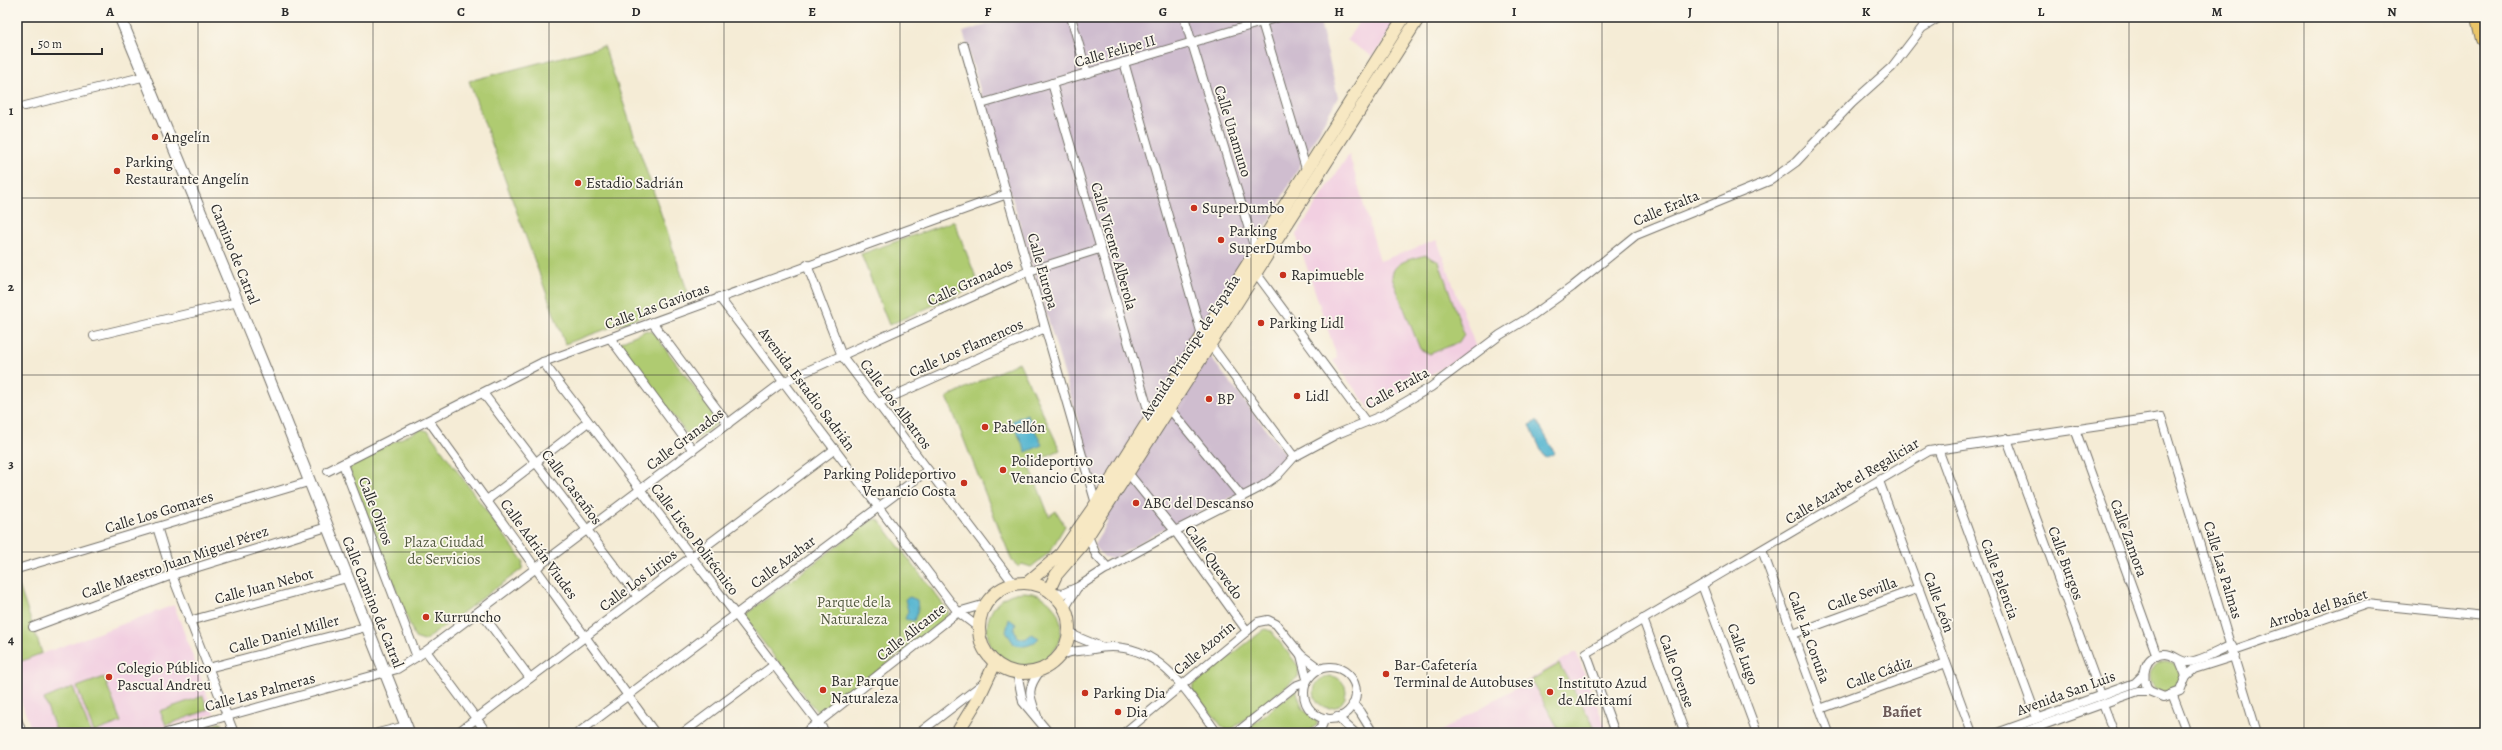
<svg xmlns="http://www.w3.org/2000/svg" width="2502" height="750" font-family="Alegreya,serif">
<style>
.built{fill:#f2cfe1}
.industrial{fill:#cfbdcf}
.green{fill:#afcb71;stroke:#6d7b4e}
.water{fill:#50b3cf;stroke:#3e6f7d}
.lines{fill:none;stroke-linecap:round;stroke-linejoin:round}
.minor-casing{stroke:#726f67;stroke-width:10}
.tertiary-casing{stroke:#726f67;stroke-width:13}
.secondary-casing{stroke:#726f67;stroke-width:14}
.motorway-casing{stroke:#726f67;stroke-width:18}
.minor{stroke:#fff;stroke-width:8}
.tertiary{stroke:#fff;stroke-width:11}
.secondary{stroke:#f7e8c3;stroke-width:12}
.motorway{stroke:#ebc669;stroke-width:16}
.grid{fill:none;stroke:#2b2b2b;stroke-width:1;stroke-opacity:0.55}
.poi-dot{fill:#c8321e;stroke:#fbf7ec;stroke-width:1.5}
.labels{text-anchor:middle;stroke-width:3.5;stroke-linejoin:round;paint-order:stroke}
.street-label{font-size:15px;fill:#2b2b2b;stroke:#fbf7ec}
.poi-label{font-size:15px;fill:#2b2b2b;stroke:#fbf7ec;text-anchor:start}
.park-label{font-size:15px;fill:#535b40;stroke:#fbf7ec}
.neighbourhood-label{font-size:16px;font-weight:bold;fill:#6b5957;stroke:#fbf7ec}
.neatline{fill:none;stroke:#2b2b2b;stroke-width:1.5}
.grid-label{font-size:13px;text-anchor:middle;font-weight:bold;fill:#2b2b2b}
</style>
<rect width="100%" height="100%" fill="#fbf7ec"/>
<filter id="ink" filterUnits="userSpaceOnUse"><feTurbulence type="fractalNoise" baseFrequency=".025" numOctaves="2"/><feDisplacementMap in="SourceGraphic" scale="8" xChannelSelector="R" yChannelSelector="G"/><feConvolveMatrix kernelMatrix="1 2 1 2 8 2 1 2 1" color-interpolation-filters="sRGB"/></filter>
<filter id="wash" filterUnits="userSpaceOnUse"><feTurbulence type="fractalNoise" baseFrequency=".012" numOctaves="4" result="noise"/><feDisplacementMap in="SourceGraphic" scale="16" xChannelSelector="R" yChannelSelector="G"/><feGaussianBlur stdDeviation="0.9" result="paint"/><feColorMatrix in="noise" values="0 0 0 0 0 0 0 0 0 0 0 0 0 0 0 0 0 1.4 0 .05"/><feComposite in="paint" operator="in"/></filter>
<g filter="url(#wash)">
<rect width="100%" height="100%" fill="#f5ecd6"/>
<g class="built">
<polygon points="1362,17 1399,17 1373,57 1347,40"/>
<polygon points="1349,154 1380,261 1437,240 1476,348 1371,410 1333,361 1337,357 1296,235"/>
<polygon points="174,605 214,714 142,733 33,733 17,691 17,663"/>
<polygon points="1576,652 1608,733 1438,733"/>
</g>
<polygon class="industrial" points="999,17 1319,17 1338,97 1259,239 1195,337 1289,459 1245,491 1161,530 1113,559 1104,557 1094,545 1108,522 963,32 1000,21"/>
<g class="green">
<polygon points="604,46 690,299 565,344 469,81"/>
<polygon points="954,221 979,285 889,325 861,254"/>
<path d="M 1426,255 L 1439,262 L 1464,334 L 1459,342 L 1430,354 L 1420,349 L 1392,278 C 1392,261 1412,259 1426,255 Z"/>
<polygon points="647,330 653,332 717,418 718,423 695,440 691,440 621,345 622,341"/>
<polygon points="1019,362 1060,450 1029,464 1049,516 1056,511 1065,526 1049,553 1031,567 1022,564 1019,567 1012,561 947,397"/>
<polygon points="421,429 428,431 523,561 522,569 424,641 415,638 349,469 352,462"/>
<polygon points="878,519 949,612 947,618 822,713 817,712 746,620 746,614 872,520"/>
<polygon points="17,580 42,653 17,663"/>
<circle cx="1024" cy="629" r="37"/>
<polygon points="1265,629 1271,631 1299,667 1298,677 1231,730 1224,729 1192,690 1194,684"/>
<circle cx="2165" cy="676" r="15"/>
<polygon points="1559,664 1598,733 1561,733 1531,680"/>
<circle cx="1330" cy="692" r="16"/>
<polygon points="104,677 121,722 94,732 77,687"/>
<polygon points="73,687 91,733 57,733 44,699"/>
<polygon points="1296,690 1303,709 1317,721 1317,725 1307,733 1242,733"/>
<polygon points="203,696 208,710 166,725 160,711"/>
<polygon points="221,723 225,733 189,733"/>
</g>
<g class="water">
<polygon points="1027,414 1042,445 1026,452 1012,421"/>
<polygon points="1537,421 1555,453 1545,458 1529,425"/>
<polygon points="910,597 917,600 918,609 914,621 905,619 908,611 905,599"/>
<path d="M 1009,619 L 1016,624 L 1014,629 L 1018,637 L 1025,639 L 1032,634 L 1039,638 C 1032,646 1024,648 1014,644 L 1006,632 Z"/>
</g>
</g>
<g filter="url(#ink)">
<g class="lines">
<g class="minor-casing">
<g id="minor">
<polyline points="1071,17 1087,73"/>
<polyline points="1184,17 1256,252"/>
<polyline points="1262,22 1307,172"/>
<polyline points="964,46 1096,504"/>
<polyline points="1124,62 1202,335"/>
<polyline points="1052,83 1150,416"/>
<polyline points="981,104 1279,17"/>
<polyline points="25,106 146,76"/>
<polyline points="807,265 842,356 1014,584"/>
<polyline points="1256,273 1366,422"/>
<polyline points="719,297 958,612 979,628"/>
<polyline points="652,322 728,424"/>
<polyline points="94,336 238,302"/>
<polyline points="610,338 693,450"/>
<polyline points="1210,344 1294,457"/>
<polyline points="543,362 826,733"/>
<polyline points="483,393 638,597"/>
<polyline points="878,403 1045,328"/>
<polyline points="1169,408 1242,497"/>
<polyline points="429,421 655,733"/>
<polyline points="2075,429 2157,656"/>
<polyline points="2007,439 2101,695"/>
<polyline points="1938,449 2037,718"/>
<polyline points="343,464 417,657"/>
<polyline points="328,471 543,362 1007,194"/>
<polyline points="1128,473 1175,531 1247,631"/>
<polyline points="1879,481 1972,733"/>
<polyline points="487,500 588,422"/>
<polyline points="157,527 172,575 234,733"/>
<polyline points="1088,536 1096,555 1108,568"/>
<polyline points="1762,550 1829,733"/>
<polyline points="17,569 308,482"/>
<polyline points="1702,585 1757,733"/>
<polyline points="1053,593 1062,594 1078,587 1104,570 1175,531 1261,487 1277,476 1294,457 1335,435 1383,415 1431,387 1500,335 1533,315 1572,287 1636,235 1771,180 1796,162 1852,103 1892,67 1922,28 1940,17"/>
<polyline points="1065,608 1077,588"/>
<polyline points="480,611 530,678"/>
<polyline points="1643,619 1685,733"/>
<polyline points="189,621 347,578"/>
<polyline points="33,627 172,575 327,527"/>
<polyline points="1070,630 1075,636 1099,646"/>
<polyline points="1793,634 1919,588"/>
<polyline points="2234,650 2367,604 2485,616"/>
<polyline points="426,651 487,733"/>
<polyline points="1301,655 1307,679"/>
<path d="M 1060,656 C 1072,649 1081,652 1093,649 C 1156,636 1185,689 1217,733"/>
<path d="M 2180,661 L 2186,676 L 2180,691 L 2164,697 L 2149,691 C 2140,676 2144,654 2165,654 C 2174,654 2179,662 2188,662 C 2202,661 2219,650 2232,645"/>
<circle cx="1330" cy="693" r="26"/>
<polyline points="208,668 366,627"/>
<polyline points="1017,673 1023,702 1049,733"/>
<polyline points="2186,676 2194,669 2235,656"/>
<polyline points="2173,696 2187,733"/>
<polyline points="1353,704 1360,712 1373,733"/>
<polyline points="2103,704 2114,733"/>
<polyline points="1820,709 1946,663"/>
<path d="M 1037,716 C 1029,695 1026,690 1040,671"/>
<polyline points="1337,717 1355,733"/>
<polyline points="17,719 22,733"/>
<polyline points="166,733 397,669 426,651 783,382 1029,271 1099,249"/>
<polyline points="378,733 406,726"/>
<polyline points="457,733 835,449"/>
<polyline points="578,733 928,470"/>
<polyline points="683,733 774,665"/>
<polyline points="805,733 958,612 986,604"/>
<polyline points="919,733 984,683"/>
<polyline points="1124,733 1258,622 1268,620 1276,624 1301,655 1320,669"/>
<polyline points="1236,733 1295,686 1306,682"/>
<polyline points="1314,733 1321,728 1325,718"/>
<polyline points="1615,733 1586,653 1929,451 2161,417 2257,733"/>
<polyline points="1997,733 2135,683 2143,675"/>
<polyline points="2021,733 2138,691 2149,691"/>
</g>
</g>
<g class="tertiary-casing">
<polyline id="tertiary" points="120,17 268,376 409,733"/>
</g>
<g class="secondary-casing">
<g id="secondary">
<circle cx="1024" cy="628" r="45"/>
<polyline points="1027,583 1061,554 1096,504 1404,17"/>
<polyline points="1049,590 1056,575 1081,546 1419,17"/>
<polyline points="957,733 979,697 995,663"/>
</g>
</g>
<g class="motorway-casing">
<polyline id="motorway" points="2480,17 2485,39"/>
</g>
<use href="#minor" class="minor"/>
<use href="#tertiary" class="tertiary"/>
<use href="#secondary" class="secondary"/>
<use href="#motorway" class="motorway"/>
</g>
</g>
<path class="grid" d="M 198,17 L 198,733M 373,17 L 373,733M 549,17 L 549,733M 724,17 L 724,733M 900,17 L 900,733M 1075,17 L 1075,733M 1251,17 L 1251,733M 1427,17 L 1427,733M 1602,17 L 1602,733M 1778,17 L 1778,733M 1953,17 L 1953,733M 2129,17 L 2129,733M 2304,17 L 2304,733M 17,198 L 2485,198M 17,375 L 2485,375M 17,552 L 2485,552"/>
<g class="poi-dot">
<circle cx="155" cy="137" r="4"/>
<circle cx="117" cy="171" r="4"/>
<circle cx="578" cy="183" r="4"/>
<circle cx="1194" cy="208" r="4"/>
<circle cx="1221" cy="240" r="4"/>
<circle cx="1283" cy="275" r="4"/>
<circle cx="1261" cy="323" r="4"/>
<circle cx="1297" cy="396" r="4"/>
<circle cx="1209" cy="399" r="4"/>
<circle cx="985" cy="427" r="4"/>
<circle cx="1003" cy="470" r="4"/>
<circle cx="964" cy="483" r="4"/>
<circle cx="1136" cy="503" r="4"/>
<circle cx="426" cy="617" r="4"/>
<circle cx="1386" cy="674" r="4"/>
<circle cx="109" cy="677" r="4"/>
<circle cx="823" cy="690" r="4"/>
<circle cx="1550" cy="692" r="4"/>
<circle cx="1085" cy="693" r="4"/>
<circle cx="1118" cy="712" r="4"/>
</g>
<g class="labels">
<g class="street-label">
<text transform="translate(1115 51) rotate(-16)" y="5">Calle Felipe II</text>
<text transform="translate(1233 131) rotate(73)" y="5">Calle Unamuno</text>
<text transform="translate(1666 208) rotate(-23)" y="5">Calle Eralta</text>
<text transform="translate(1114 246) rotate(74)" y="5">Calle Vicente Alberola</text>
<text transform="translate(235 254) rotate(68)" y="5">Camino de Catral</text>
<text transform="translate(1043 271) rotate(74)" y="5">Calle Europa</text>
<text transform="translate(970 282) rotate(-25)" y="5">Calle Granados</text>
<text transform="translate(657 306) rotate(-20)" y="5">Calle Las Gaviotas</text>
<text transform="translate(1190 347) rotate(-57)" y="5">Avenida Príncipe de España</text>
<text transform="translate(966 348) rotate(-24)" y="5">Calle Los Flamencos</text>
<text transform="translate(1397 388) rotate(-29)" y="5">Calle Eralta</text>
<text transform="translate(807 389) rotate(53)" y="5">Avenida Estadio Sadrián</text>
<text transform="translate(896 404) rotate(53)" y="5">Calle Los Albatros</text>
<text transform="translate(685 439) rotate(-37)" y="5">Calle Granados</text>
<text transform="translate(1852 481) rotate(-31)" y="5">Calle Azarbe el Regaliciar</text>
<text transform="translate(572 487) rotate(53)" y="5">Calle Castaños</text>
<text transform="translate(376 511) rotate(69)" y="5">Calle Olivos</text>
<text transform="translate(159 512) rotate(-17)" y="5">Calle Los Gomares</text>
<text transform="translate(2129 538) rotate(70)" y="5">Calle Zamora</text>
<text transform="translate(695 539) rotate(53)" y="5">Calle Liceo Politécnico</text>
<text transform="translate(539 549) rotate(54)" y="5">Calle Adrián Viudes</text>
<text transform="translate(175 562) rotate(-19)" y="5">Calle Maestro Juan Miguel Pérez</text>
<text transform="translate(783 562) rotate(-37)" y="5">Calle Azahar</text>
<text transform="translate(1214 562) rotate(54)" y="5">Calle Quevedo</text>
<text transform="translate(2066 563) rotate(70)" y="5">Calle Burgos</text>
<text transform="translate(2223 570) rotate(73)" y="5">Calle Las Palmas</text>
<text transform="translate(2000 579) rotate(70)" y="5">Calle Palencia</text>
<text transform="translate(638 580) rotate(-37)" y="5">Calle Los Lirios</text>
<text transform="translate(264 586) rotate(-15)" y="5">Calle Juan Nebot</text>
<text transform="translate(1862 594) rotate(-20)" y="5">Calle Sevilla</text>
<text transform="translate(373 602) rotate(68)" y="5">Calle Camino de Catral</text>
<text transform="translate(1939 602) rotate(70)" y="5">Calle León</text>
<text transform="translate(2318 608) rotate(-17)" y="5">Arroba del Bañet</text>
<text transform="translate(911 632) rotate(-38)" y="5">Calle Alicante</text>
<text transform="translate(284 634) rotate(-15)" y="5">Calle Daniel Miller</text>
<text transform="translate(1809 637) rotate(70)" y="5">Calle La Coruña</text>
<text transform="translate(1204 648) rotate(-40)" y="5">Calle Azorín</text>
<text transform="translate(1743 654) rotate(70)" y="5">Calle Lugo</text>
<text transform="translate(1677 671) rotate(70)" y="5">Calle Orense</text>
<text transform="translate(1879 673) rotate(-20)" y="5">Calle Cádiz</text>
<text transform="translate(260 692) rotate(-15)" y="5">Calle Las Palmeras</text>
<text transform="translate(2066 693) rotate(-20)" y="5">Avenida San Luis</text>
</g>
<g class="poi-label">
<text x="163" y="142">Angelín</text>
<text x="125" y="167">Parking<tspan x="125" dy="17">Restaurante Angelín</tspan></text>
<text x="586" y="188">Estadio Sadrián</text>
<text x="1202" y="213">SuperDumbo</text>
<text x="1229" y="236">Parking<tspan x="1229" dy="17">SuperDumbo</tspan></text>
<text x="1291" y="280">Rapimueble</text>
<text x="1269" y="328">Parking Lidl</text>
<text x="1305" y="401">Lidl</text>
<text x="1217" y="404">BP</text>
<text x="993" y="432">Pabellón</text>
<text x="1011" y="466">Polideportivo<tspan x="1011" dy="17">Venancio Costa</tspan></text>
<text x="956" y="479" text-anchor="end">Parking Polideportivo<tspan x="956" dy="17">Venancio Costa</tspan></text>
<text x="1144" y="508">ABC del Descanso</text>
<text x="434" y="622">Kurruncho</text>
<text x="1394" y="670">Bar-Cafetería<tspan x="1394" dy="17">Terminal de Autobuses</tspan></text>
<text x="117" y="673">Colegio Público<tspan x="117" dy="17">Pascual Andreu</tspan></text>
<text x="831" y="686">Bar Parque<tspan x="831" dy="17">Naturaleza</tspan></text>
<text x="1558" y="688">Instituto Azud<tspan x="1558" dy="17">de Alfeitamí</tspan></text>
<text x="1093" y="698">Parking Dia</text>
<text x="1126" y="717">Dia</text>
</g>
<g class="park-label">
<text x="444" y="547">Plaza Ciudad<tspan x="444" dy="17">de Servicios</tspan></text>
<text x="854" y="607">Parque de la<tspan x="854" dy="17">Naturaleza</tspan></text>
</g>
<g class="neighbourhood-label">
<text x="1902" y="717">Bañet</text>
</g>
</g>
<rect width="2502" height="750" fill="none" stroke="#fbf7ec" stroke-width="44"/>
<path d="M32 48v6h70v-6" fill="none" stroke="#2b2b2b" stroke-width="2"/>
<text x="38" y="48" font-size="12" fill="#2b2b2b" stroke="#fbf7ec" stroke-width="3" paint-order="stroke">50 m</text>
<rect x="22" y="22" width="2458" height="706" class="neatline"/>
<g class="grid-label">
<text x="110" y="16">A</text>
<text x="285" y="16">B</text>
<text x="461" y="16">C</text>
<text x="636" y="16">D</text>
<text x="812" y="16">E</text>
<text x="988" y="16">F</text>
<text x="1163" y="16">G</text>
<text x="1339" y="16">H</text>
<text x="1514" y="16">I</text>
<text x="1690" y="16">J</text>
<text x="1866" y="16">K</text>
<text x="2041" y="16">L</text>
<text x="2217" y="16">M</text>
<text x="2392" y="16">N</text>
<text x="11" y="115">1</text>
<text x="11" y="291">2</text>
<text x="11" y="468">3</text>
<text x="11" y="644">4</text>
</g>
</svg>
